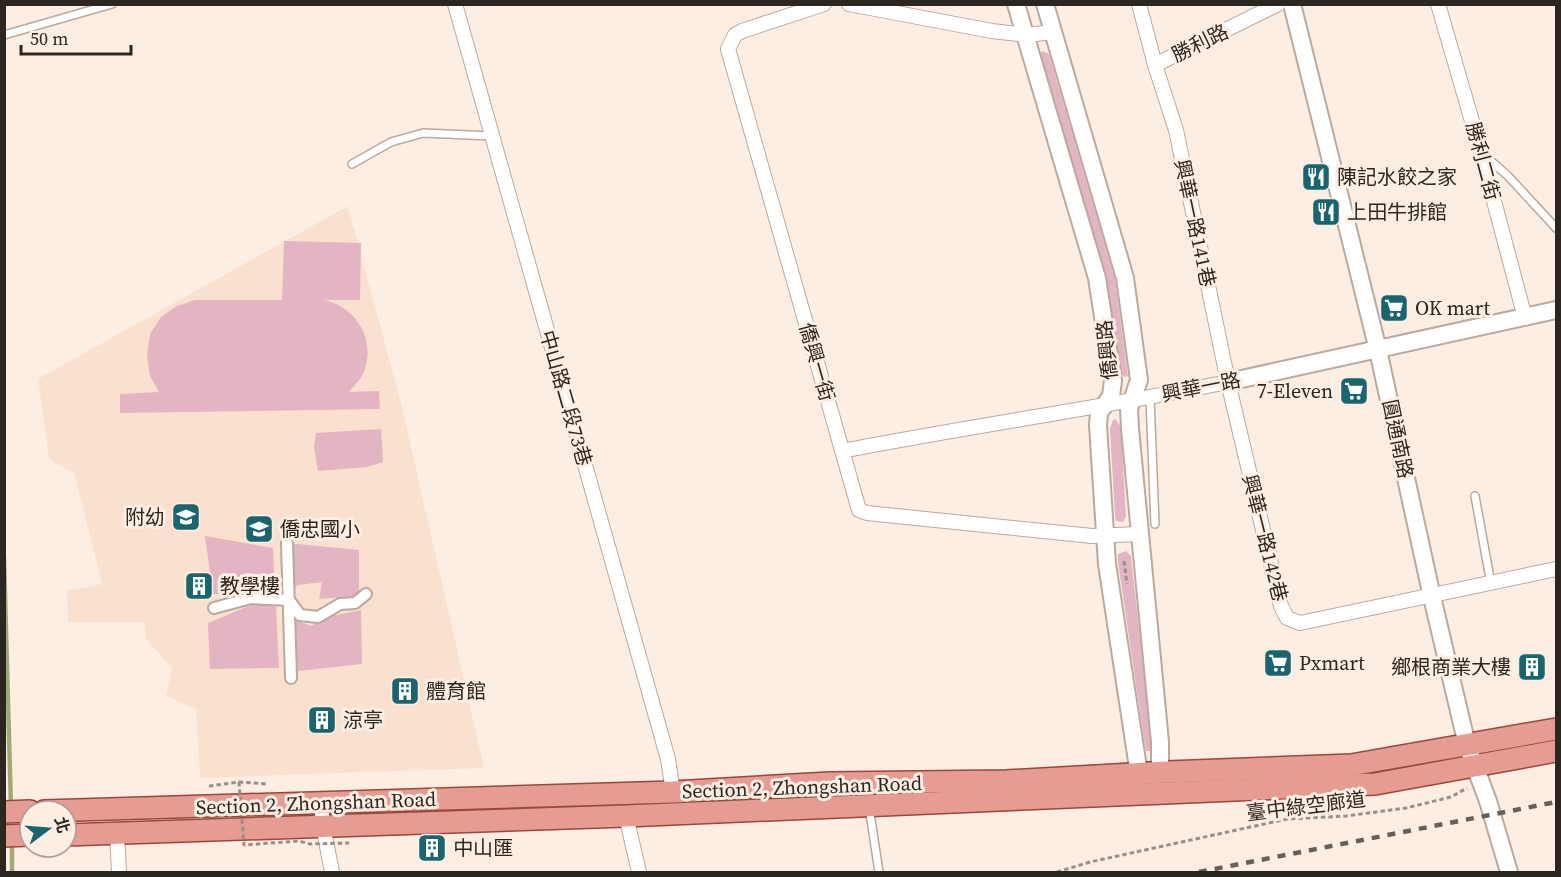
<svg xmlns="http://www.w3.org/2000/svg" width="1561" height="877" font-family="'Source Serif 4','Noto Sans TC',serif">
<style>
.built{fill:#fae1cf}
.green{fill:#e3b4c2}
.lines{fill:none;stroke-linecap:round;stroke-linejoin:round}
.stream{stroke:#9faa77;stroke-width:4.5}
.service-casing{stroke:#baa99d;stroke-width:10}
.pedestrian-casing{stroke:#baa99d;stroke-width:14}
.minor-casing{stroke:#baa99d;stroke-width:16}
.tertiary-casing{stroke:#baa99d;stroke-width:20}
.primary-casing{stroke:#9a473c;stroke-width:24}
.path{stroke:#9a8f88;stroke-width:3;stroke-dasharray:4.5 3;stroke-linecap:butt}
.service{stroke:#fff;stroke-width:7}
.pedestrian{stroke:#fff;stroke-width:10}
.minor{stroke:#fff;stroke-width:14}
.tertiary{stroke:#fff;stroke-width:16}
.primary{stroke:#e69b93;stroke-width:21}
.rail{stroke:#685f59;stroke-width:4.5;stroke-dasharray:8 8;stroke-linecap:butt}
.path-bridge{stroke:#9a8f88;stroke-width:3;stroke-dasharray:4.5 3;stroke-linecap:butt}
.labels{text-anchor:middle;stroke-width:6;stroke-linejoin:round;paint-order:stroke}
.street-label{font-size:20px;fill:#2c2621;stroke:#fdeee4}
.poi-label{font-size:20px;fill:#2c2621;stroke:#fdeee4;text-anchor:start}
</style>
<rect width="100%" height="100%" fill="#fdeee4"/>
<polygon class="built" points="348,206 403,411 484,768 200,778 196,709 166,696 172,668 146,639 144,622 68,622 67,591 102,584 74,473 49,459 38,379"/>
<g class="green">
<polygon points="1043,51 1049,54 1115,279 1128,376 1124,377 1120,372 1107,280 1040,53"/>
<path d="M 284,241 L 361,243 L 360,300 L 324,300 C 355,307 375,337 365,369 C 362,378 355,385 349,392 L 379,391 L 380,409 L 120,413 L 120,394 L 159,392 L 150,376 L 147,355 L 150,334 L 161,317 L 175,307 L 195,300 L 282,300 Z"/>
<polygon points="1116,419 1121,428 1126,516 1123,522 1116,521 1115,516 1110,429 1113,420"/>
<polygon points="381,429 383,462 367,467 318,471 314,447 316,433"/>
<polygon points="205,536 273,548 275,594 213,594"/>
<polygon points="287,543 359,550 359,596 319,599 322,582 298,585 293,589"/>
<polygon points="1126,551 1131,556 1152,745 1152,751 1146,751 1143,733 1118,562 1118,554"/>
<polygon points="261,601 276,607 279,668 210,669 208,623"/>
<polygon points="361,610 362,664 290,672 294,619 311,626 326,617"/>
</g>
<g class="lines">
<g class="stream">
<polyline points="4,558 11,807"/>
<polyline points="12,842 12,872"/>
</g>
<g class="service-casing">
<g id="service">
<polyline points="4,35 112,4"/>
<polyline points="1483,154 1508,176 1556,228"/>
<polyline points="352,164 391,142 423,133 492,136"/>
<polyline points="1150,398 1155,524"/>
<polyline points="1475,496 1491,584"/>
<polyline points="869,807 879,872"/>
</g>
</g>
<g class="pedestrian-casing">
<g id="pedestrian">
<polyline points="287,543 291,678"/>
<polyline points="214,608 251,598 289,600 300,615 318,617 340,604 355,603 366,594"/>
</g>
</g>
<g class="minor-casing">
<g id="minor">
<polyline points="455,4 668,759 673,792"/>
<polyline points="824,4 742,31 735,35 728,49 859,510 867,513 1092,536 1139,534"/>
<polyline points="849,4 992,31 1026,35 1053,32"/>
<polyline points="1139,4 1155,65 1176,130 1228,382 1281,606 1287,618 1300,623 1556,569"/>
<polyline points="1438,4 1481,152 1525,318"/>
<polyline points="1155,65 1278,4"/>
<path d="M 842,451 C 970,426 1100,408 1228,382"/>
<polyline points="321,802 323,826 332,872"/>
<polyline points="626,816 639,872"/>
<polyline points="117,834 119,872"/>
</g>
</g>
<g class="tertiary-casing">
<g id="tertiary">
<polyline points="1016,4 1097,278 1113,381 1111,396 1099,413 1098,425 1107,564 1139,774"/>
<polyline points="1045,4 1125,278 1139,380 1129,409 1130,429 1160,742 1160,773"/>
<polyline points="1292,4 1378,350 1432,597 1467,745 1488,801 1509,872"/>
<polyline points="1228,382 1556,310"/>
</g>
</g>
<g class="primary-casing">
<g id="primary">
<polyline points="44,811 673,792 829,783 1006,781 1167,772 1351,765 1556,729"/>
<polyline points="4,812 30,811"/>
<polyline points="66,835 626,816 1375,784 1556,751"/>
<polyline points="4,836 30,835"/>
</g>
</g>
<g class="path">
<polyline points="1124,561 1127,584"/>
<polyline points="209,786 239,782 267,784"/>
<polyline points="1057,872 1090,862 1287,819 1346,816 1406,808 1451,797 1467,788"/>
</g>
<use href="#service" class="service"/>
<use href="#pedestrian" class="pedestrian"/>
<use href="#minor" class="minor"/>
<use href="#tertiary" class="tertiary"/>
<use href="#primary" class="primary"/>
<polyline class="rail" points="1199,872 1556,802"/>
<polyline class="path-bridge" points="239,782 244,845 299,841 310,844 349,843"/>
</g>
<defs>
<g id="restaurant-square" transform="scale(1.5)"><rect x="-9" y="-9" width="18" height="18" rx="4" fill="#19656f" stroke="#fdeee4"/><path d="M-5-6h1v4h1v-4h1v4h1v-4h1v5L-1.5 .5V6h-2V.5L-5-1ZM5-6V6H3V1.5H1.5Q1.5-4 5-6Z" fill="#fff"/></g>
<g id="supermarket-square" transform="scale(1.5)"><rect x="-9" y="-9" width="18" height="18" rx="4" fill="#19656f" stroke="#fdeee4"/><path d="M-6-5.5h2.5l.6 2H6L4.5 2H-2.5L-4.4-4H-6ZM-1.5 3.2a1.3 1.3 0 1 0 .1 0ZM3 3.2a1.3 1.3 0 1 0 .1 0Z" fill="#fff"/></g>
<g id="school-square" transform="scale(1.5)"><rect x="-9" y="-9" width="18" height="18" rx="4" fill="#19656f" stroke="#fdeee4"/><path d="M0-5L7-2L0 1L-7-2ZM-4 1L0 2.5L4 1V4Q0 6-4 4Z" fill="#fff"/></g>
<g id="building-square" transform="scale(1.5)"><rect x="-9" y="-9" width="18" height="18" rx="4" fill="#19656f" stroke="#fdeee4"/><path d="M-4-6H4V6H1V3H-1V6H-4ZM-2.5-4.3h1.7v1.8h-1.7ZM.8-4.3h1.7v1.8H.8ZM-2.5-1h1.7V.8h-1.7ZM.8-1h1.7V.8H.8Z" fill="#fff"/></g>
</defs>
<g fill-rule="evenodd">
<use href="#restaurant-square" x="1316" y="177"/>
<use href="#restaurant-square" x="1326" y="212"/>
<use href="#supermarket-square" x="1394" y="308"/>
<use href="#supermarket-square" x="1354" y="391"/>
<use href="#school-square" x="186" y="517"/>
<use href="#school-square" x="259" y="529"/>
<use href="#building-square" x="199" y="586"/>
<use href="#supermarket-square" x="1278" y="663"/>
<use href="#building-square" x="1532" y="667"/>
<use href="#building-square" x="405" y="691"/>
<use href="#building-square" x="322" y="720"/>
<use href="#building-square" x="432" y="848"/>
</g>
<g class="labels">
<g class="street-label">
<text transform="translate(1200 43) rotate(-26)" y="7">勝利路</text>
<text transform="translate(1483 161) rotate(75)" y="7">勝利二街</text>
<text transform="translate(1195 223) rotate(78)" y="7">興華一路141巷</text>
<text transform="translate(1107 350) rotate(-96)" y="7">僑興路</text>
<text transform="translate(817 362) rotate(74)" y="7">僑興一街</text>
<text transform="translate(1201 387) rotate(-11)" y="7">興華一路</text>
<text transform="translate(566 398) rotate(74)" y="7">中山路二段73巷</text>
<text transform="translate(1398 439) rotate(78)" y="7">圓通南路</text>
<text transform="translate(1265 538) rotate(76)" y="7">興華一路142巷</text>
<text transform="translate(802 787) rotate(-2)" y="7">Section 2, Zhongshan Road</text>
<text transform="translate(316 803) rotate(-2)" y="7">Section 2, Zhongshan Road</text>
<text transform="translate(1306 806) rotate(-7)" y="7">臺中綠空廊道</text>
</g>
<g class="poi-label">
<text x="1337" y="184">陳記水餃之家</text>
<text x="1347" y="219">上田牛排館</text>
<text x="1415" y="315">OK mart</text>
<text x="1333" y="398" text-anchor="end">7-Eleven</text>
<text x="165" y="524" text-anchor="end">附幼</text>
<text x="280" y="536">僑忠國小</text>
<text x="220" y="593">教學樓</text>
<text x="1299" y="670">Pxmart</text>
<text x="1511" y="674" text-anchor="end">鄉根商業大樓</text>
<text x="426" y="698">體育館</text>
<text x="343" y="727">涼亭</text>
<text x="453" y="855">中山匯</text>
</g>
</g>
<rect width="1561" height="877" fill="none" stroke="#2c2621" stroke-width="12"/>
<g transform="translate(48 829) rotate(74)"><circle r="28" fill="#fdeee4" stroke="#a99e96" stroke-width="1.5"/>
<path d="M0-4.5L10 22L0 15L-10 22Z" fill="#19656f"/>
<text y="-9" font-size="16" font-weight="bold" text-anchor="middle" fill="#2c2621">北</text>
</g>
<path d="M21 45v9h110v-9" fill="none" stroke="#2c2621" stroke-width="3"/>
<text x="30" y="45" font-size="18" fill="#2c2621" stroke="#fdeee4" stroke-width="4.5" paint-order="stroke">50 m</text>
</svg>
